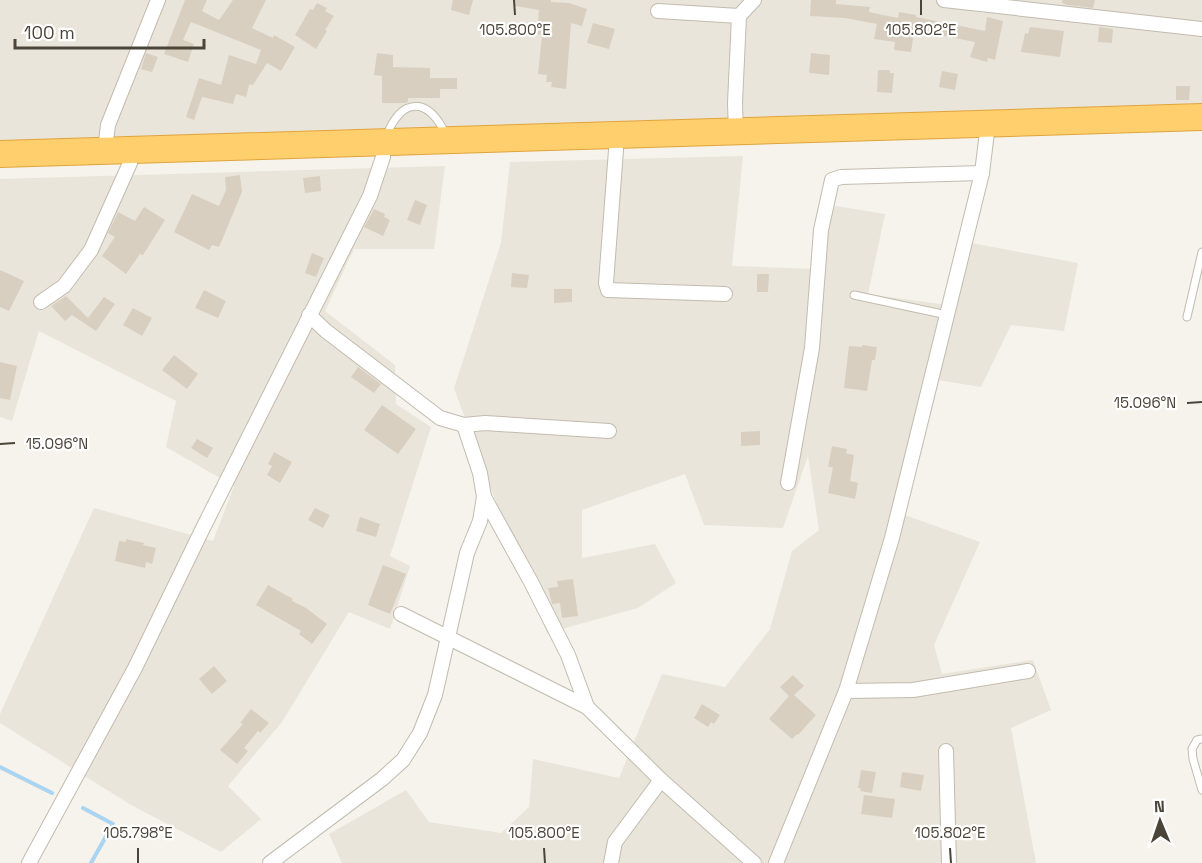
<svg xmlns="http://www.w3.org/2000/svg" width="1202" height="863" font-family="'Space Grotesk',sans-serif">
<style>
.residential{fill:#eae5da}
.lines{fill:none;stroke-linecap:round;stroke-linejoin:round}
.stream{stroke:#a9d4f2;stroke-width:4}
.building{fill:#d8cfc1}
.lane-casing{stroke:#c2bbae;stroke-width:9}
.street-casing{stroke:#c2bbae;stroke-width:16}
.highway-casing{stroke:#e0a43c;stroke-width:28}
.lane{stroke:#fff;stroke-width:7}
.street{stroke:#fff;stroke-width:14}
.highway{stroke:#ffcf6e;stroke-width:26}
.ticks{fill:none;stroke:#4b4439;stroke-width:2}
.ticks-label{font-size:15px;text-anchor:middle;fill:#4b4439;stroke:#fff;stroke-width:4.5;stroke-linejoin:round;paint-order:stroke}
</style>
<rect width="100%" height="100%" fill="#f6f3ec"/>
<g class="residential">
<polygon points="0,0 1202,0 1202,104 747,119 0,147"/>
<polygon points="743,156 732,266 818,269 830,205 885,214 868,294 955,306 966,242 1078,263 1064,331 1011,325 981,387 925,378 894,511 980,542 934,645 942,674 1033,660 1051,710 1011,728 1036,863 342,863 329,834 406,790 429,822 501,833 529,807 533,759 619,778 662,674 725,687 770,629 792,551 819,530 808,456 783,528 704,525 685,474 582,510 582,558 655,544 676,583 638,608 547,633 488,481 454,388 501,243 510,162"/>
<polygon points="445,166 434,249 354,249 325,311 395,365 396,404 431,427 390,556 410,566 390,629 349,612 282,722 228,786 261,819 221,852 131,805 0,723 0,714 94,508 213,541 234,486 166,447 176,401 39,331 12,421 0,417 0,179"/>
</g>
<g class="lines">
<g class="stream">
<polyline points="0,767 52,793"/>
<polyline points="83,808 113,824 91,863"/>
</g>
</g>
<g class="building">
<polygon points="185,0 207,0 202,11 219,20 233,0 266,0 252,28 273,38 274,35 295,47 281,71 267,63 253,85 249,84 252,75 246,97 236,94 233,104 202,97 194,120 186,117 199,78 221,85 229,55 256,64 261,50 191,22 183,40 194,44 188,62 164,54"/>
<polygon points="453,0 473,0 469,15 451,10"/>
<polygon points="515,0 551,0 551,2 569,3 587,9 582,26 571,23 566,89 551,87 552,82 546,82 547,75 538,74 542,35 537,34 539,10 515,6"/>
<polygon points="811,0 836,0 836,4 870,7 869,12 898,18 899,12 916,15 916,17 985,31 987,17 1003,21 995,60 988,58 987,62 970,57 975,42 939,35 938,38 914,32 911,52 894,50 895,42 874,39 877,24 844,18 810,16"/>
<polygon points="1062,0 1095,0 1093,8 1067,5 1062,3"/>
<polygon points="317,3 327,8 325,11 334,16 325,30 327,31 316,49 295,35 310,9 313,10"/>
<polygon points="593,23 615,29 609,49 587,43"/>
<polygon points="1030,27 1064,31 1060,57 1021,52 1025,33 1028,34"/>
<polygon points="1099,27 1113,29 1112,43 1098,42"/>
<polygon points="146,53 158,57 152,72 141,69"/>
<polygon points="377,53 393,55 393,67 430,68 430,78 457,78 457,89 440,89 440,98 408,98 408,102 405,103 382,103 382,76 374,75"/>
<polygon points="811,53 830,55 829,75 809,73"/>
<polygon points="878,70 890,70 890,73 894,73 892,93 877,92"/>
<polygon points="942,71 958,74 955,90 939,87"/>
<polygon points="1176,86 1190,86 1189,100 1176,100"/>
<polygon points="240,175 242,192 219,247 212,245 209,250 174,232 192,194 219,206 226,190 225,177"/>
<polygon points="320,176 321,191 305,193 303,178"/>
<polygon points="415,200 427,205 420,225 407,220"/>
<polygon points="144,207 165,220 143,255 140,254 126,274 102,256 115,237 108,233 118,212 135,221"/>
<polygon points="374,209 385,214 384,217 390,220 383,236 364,227"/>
<polygon points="312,253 324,258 316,277 305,273"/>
<polygon points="0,270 24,281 9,311 0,307"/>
<polygon points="512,273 529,275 527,288 511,287"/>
<polygon points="757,274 769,274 768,292 757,292"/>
<polygon points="554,289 572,289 572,302 554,303"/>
<polygon points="204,290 226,301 218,318 195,308"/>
<polygon points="66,296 88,318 104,297 115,304 96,331 72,315 65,321 51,306"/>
<polygon points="133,308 152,318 142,336 123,325"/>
<polygon points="862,345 877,347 875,360 872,360 867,391 844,388 849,346 862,347"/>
<polygon points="174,355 198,374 187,389 162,370"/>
<polygon points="0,362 17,366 10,400 0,398"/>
<polygon points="358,367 381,384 374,393 351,377"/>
<polygon points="382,405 416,429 398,454 364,430"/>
<polygon points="760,431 760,445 741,446 741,432"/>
<polygon points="197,439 213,448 207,458 191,448"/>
<polygon points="832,446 847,449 846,453 854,455 850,481 858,483 855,499 828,493 833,467 828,467"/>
<polygon points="274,452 292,462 280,483 267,475 272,466 268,464"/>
<polygon points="315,508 330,515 323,528 308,520"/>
<polygon points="360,517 380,524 376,537 356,531"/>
<polygon points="126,539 144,543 143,545 156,548 152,564 146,562 145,568 115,561 119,541 126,542"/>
<polygon points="383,565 406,574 390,614 368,605"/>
<polygon points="573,579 578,616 562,618 560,603 552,604 548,588 558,587 557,581"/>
<polygon points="268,585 293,599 292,601 306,608 327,624 312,644 299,634 301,631 256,605"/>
<polygon points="214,666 227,681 212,694 199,679"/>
<polygon points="793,675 804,686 794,695 816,715 798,735 797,734 792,739 769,719 789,696 780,687"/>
<polygon points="702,704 720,715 714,724 711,722 708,727 694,718"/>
<polygon points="251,709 269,723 260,733 258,731 244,748 248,751 237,764 220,750 243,724 240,723"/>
<polygon points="861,770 876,772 872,793 860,791 861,788 858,788"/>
<polygon points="902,772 924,775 921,791 900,787"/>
<polygon points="864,795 895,799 892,818 861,814"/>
</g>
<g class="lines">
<g class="lane-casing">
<g id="lane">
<path d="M 386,137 C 401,97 428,96 446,135"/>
<polyline points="854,295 947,315"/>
<polyline points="1187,317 1202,252"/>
<polyline points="1202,739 1197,740 1192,749 1193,759 1202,790"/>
</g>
</g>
<g class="street-casing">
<g id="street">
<polyline points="944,0 1202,29"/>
<polyline points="658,11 739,16"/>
<polyline points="736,132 735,103 739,16 754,0"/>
<polyline points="105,150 108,125 158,0"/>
<polyline points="616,150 606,283 608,290 725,294"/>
<polyline points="41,302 64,286 91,250 130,163"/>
<polyline points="309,315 326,331 440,418 464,425 485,423 609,431"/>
<polyline points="788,483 812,348 821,230 832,180 841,177 982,173"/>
<polyline points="484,497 531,582 568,655 587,707"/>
<polyline points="401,614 587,707 661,780 754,863"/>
<polyline points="846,691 913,690 1028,671"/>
<polyline points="946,751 949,863"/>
<polyline points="29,863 135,668 203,528 370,196 383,157 384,142"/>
<polyline points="270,863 382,779 403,760 420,733 435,695 467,553 480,521 484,497 480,473 464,425"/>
<polyline points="611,863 615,842 661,780"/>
<polyline points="776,863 846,691 892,538 982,173 988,124"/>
</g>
</g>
<g class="highway-casing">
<polyline id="highway" points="0,154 1202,117"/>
</g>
<use href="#lane" class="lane"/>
<use href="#street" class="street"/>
<use href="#highway" class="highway"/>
</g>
<path class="ticks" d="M 514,0 L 515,15M 921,0 L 921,15M 1187,403 L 1202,402M 0,444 L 15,443M 138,848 L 138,863M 544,848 L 545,863M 950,848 L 951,863"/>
<g class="ticks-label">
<text x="515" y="35">105.800°E</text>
<text x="921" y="35">105.802°E</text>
<text x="1145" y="408">15.096°N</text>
<text x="57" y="449">15.096°N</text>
<text x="138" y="838">105.798°E</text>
<text x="544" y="838">105.800°E</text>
<text x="950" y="838">105.802°E</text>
</g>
<g transform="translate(1160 821) rotate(358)" stroke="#ffffff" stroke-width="4.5" paint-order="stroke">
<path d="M0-4.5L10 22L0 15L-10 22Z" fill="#4b4439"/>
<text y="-9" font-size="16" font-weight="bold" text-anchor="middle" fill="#4b4439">N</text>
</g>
<path d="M15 39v9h189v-9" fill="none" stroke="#4b4439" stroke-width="3"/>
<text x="24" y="39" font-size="18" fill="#4b4439" stroke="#ffffff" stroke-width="4.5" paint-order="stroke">100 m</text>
</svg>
